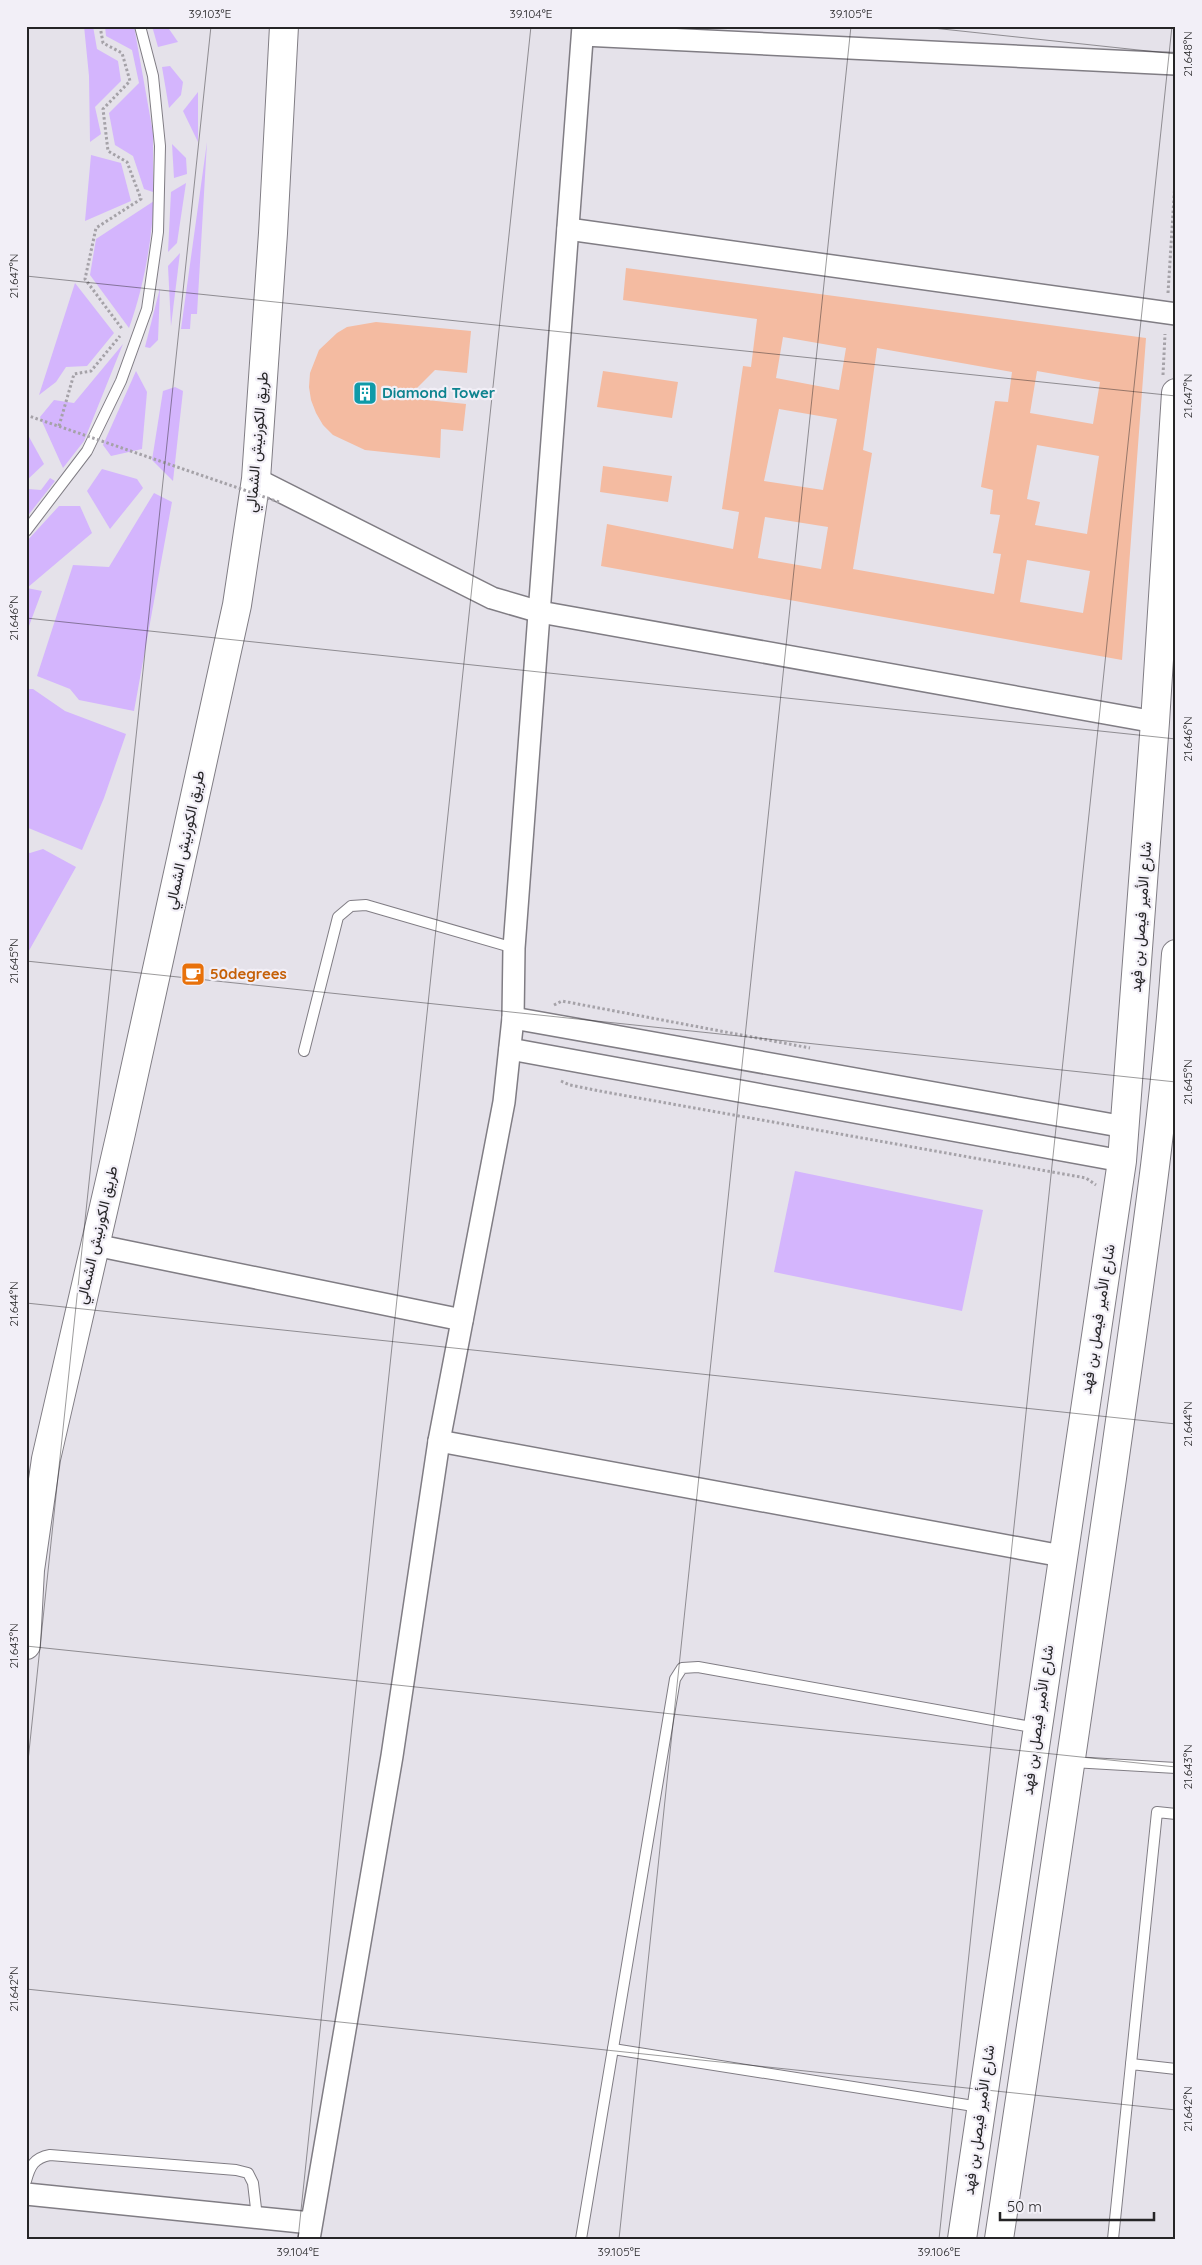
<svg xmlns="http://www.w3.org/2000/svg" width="1202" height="2265" font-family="Quicksand,Vazirmatn,sans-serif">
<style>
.green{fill:#d4b5fd}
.building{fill:#f4bba1;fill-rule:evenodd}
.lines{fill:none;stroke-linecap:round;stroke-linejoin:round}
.lane-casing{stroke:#807d84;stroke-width:12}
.street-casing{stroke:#807d84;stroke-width:24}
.secondary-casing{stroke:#807d84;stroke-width:30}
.path{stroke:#a5a2a8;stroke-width:3;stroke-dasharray:2.5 2.5;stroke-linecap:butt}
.lane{stroke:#fff;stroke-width:10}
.street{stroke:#fff;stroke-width:21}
.secondary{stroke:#fff;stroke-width:28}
.path-bridge{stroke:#a5a2a8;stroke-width:3;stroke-dasharray:2.5 2.5;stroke-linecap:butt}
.ticks{fill:none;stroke:#252426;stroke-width:1;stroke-opacity:0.45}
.labels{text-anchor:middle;stroke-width:4.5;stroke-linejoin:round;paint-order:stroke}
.culture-label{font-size:15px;font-weight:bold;fill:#0d838f;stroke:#f2eff7;text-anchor:start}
.street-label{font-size:15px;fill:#252426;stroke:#f2eff7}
.food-label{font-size:15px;font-weight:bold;fill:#c56008;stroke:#f2eff7;text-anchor:start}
.neatline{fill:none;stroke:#252426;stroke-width:2}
.ticks-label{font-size:12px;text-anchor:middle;fill:#252426}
</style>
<rect width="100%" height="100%" fill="#e5e2ea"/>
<g class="green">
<polygon points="84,26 93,26 97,49 118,61 121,81 95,107 101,134 90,142 89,76"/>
<polygon points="105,26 134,26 153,133 153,192 144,189 133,156 115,145 109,113 139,83 132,50 106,36"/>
<polygon points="152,26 167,26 178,42 158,47"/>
<polygon points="170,66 183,82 181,95 169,108 162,67"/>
<polygon points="198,92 198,142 183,111"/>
<polygon points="207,142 197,314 191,314 190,329 181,329"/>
<polygon points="172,144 186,158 187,174 174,178"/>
<polygon points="91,155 121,163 131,201 85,221"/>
<polygon points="186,183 177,243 168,252 171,192"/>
<path d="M 154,201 C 151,245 144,286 129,328 L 90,275 L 96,239 Z"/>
<polygon points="180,253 171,326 168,266"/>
<polygon points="75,283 114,333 87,366 66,367 56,382 39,395"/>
<polygon points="160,288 158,340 150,348 145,347"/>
<polygon points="123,344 84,441 63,468 40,417 54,400 74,403"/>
<polygon points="136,371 147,392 142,449 111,456 103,445"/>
<polygon points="175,387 183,391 173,481 152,460 163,391"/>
<polygon points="28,435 44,464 26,481 26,437"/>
<polygon points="102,469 137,479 143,488 110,529 87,491"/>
<polygon points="50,478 55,481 26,518 26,491 28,489 41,490"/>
<polygon points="154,493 172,502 134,711 79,700 70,689 37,676 73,565 109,567"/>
<polygon points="59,506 80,506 92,533 27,588 42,591 26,634 26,542"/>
<polygon points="26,689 33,689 65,711 126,734 104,798 82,850 26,827"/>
<polygon points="43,849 76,867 26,956 26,852 30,853"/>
<polygon points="795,1171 983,1210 962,1311 774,1272"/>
</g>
<g class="building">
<path d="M 626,268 L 1146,338 L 1122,660 L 601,566 L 607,524 L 733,549 L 739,512 L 722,509 L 743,366 L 751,367 L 757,319 L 623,300 ZM 783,337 L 846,348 L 839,390 L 776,378 ZM 877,348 L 1012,372 L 1008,402 L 995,401 L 981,487 L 993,490 L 990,514 L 1000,515 L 993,553 L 1001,554 L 994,594 L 853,569 L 872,453 L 863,450 ZM 1037,371 L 1100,382 L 1093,424 L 1030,413 ZM 779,409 L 837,419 L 823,490 L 764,481 ZM 1037,445 L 1099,456 L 1087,534 L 1035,525 L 1040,502 L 1027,499 ZM 765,517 L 828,527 L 821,569 L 758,558 ZM 1027,560 L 1090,571 L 1083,613 L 1020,602 Z"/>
<polygon points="376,322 471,331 467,373 435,370 407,398 466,404 463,431 441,429 440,458 365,450 333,435 323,425 316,413 311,400 309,387 310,373 319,350 337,333 347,327"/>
<polygon points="603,371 678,382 672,418 597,407"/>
<polygon points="603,466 672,476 668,502 600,492"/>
</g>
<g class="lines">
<g class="lane-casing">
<g id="lane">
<polyline points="26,531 87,451 121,381 147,309 158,232 160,146 153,76 140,26"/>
<polyline points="304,1051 338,917 351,906 366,905 514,948"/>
<polyline points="1072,1762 1176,1768"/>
<polyline points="613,2049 980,2107"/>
<polyline points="1131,2064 1157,1812 1176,1814"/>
<path d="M 26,2181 C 30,2166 34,2158 50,2155 L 236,2170 L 248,2173 L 253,2183 L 257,2217"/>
<polyline points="581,2239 675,1679 682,1668 698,1667 1037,1728"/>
<polyline points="1113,2239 1131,2064 1176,2069"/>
</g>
</g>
<g class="street-casing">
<g id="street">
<polyline points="583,35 1176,64"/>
<polyline points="568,229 1176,314"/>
<polyline points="256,479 492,598 540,612 1155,722"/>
<polyline points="513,1018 1125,1127"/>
<polyline points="510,1049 1122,1161"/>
<polyline points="95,1245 462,1320"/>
<polyline points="439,1441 1062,1556"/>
<polyline points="26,2194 311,2223"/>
<polyline points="309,2239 392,1756 439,1441 504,1102 513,1018 514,948 583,26"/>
</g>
</g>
<g class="secondary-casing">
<g id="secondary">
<polyline points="26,1645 30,1570 46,1459 121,1133 237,605 256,479 273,233 284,26"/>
<polyline points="962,2239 1122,1161 1155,722 1176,393"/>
<path d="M 999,2239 C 1038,1985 1075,1732 1112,1478 C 1136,1304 1164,1130 1176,954"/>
</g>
</g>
<g class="path">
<polyline points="100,26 103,43 122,53 130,81 103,109 108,151 127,162 141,199 96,228 85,279 123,330"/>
<polyline points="1168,293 1176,166"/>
<polyline points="1163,375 1165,334"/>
<polyline points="59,426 74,374 91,371 120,336"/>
<polyline points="554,1005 562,1001 810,1048"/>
<polyline points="561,1081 570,1085 605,1092 1086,1178 1096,1185"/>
</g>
<use href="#lane" class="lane"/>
<use href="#street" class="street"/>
<use href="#secondary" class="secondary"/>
<polyline class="path-bridge" points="26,415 279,502"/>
</g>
<path class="ticks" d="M 914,26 L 1176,54M 26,276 L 1176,396M 26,618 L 1176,739M 26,961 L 1176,1082M 26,1303 L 1176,1424M 26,1646 L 1176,1767M 26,1780 L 211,26M 26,1989 L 1176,2110M 298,2239 L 531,26M 619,2239 L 851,26M 939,2239 L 1172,26"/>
<defs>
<g id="building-square" transform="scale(1.25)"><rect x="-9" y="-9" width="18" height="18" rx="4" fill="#0f9aa8" stroke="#f2eff7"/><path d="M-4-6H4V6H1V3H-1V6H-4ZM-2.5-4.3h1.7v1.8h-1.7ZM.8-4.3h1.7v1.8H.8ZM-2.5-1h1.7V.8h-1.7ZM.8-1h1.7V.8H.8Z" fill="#fff"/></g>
<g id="cafe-square" transform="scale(1.25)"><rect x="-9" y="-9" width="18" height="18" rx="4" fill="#e8710a" stroke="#f2eff7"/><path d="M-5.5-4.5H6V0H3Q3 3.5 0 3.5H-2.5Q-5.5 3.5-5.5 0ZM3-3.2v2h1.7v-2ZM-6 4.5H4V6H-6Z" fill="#fff"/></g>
</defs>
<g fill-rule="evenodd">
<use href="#building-square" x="365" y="393"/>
<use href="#cafe-square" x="193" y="974"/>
</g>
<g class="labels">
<g class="culture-label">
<text x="382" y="398">Diamond Tower</text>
</g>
<g class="street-label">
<text transform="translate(257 442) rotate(-85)" y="5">طريق الكورنيش الشمالي</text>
<text transform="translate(185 840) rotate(-78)" y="5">طريق الكورنيش الشمالي</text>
<text transform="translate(1141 917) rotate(-86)" y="5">شارع الأمير فيصل بن فهد</text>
<text transform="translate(97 1235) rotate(-77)" y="5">طريق الكورنيش الشمالي</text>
<text transform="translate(1098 1319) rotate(-81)" y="5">شارع الأمير فيصل بن فهد</text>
<text transform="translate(1038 1720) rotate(-82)" y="5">شارع الأمير فيصل بن فهد</text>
<text transform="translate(979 2120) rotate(-82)" y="5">شارع الأمير فيصل بن فهد</text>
</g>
<g class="food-label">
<text x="210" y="979">50degrees</text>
</g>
</g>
<rect width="1202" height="2265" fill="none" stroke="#f2eff7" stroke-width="55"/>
<path d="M1000 2212v8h154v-8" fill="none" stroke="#252426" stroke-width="2.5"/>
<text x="1007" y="2212" font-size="15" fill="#252426" stroke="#f2eff7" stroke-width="4" paint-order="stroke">50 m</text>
<rect x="28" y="28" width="1146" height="2210" class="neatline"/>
<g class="ticks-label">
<text x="210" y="18">39.103°E</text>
<text x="531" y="18">39.104°E</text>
<text x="851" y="18">39.105°E</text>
<text transform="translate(1188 54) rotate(-90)" y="4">21.648°N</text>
<text transform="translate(14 276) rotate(-90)" y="4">21.647°N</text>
<text transform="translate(1188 396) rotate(-90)" y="4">21.647°N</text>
<text transform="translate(14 618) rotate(-90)" y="4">21.646°N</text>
<text transform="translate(1188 739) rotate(-90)" y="4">21.646°N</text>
<text transform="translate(14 961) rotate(-90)" y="4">21.645°N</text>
<text transform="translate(1188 1082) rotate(-90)" y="4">21.645°N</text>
<text transform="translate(14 1304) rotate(-90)" y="4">21.644°N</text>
<text transform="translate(1188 1424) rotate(-90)" y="4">21.644°N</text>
<text transform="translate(14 1646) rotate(-90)" y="4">21.643°N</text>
<text transform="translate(1188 1767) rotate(-90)" y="4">21.643°N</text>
<text transform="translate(14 1989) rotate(-90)" y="4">21.642°N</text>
<text transform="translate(1188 2109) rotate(-90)" y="4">21.642°N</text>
<text x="298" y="2256">39.104°E</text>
<text x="619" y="2256">39.105°E</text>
<text x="939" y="2256">39.106°E</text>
</g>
</svg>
